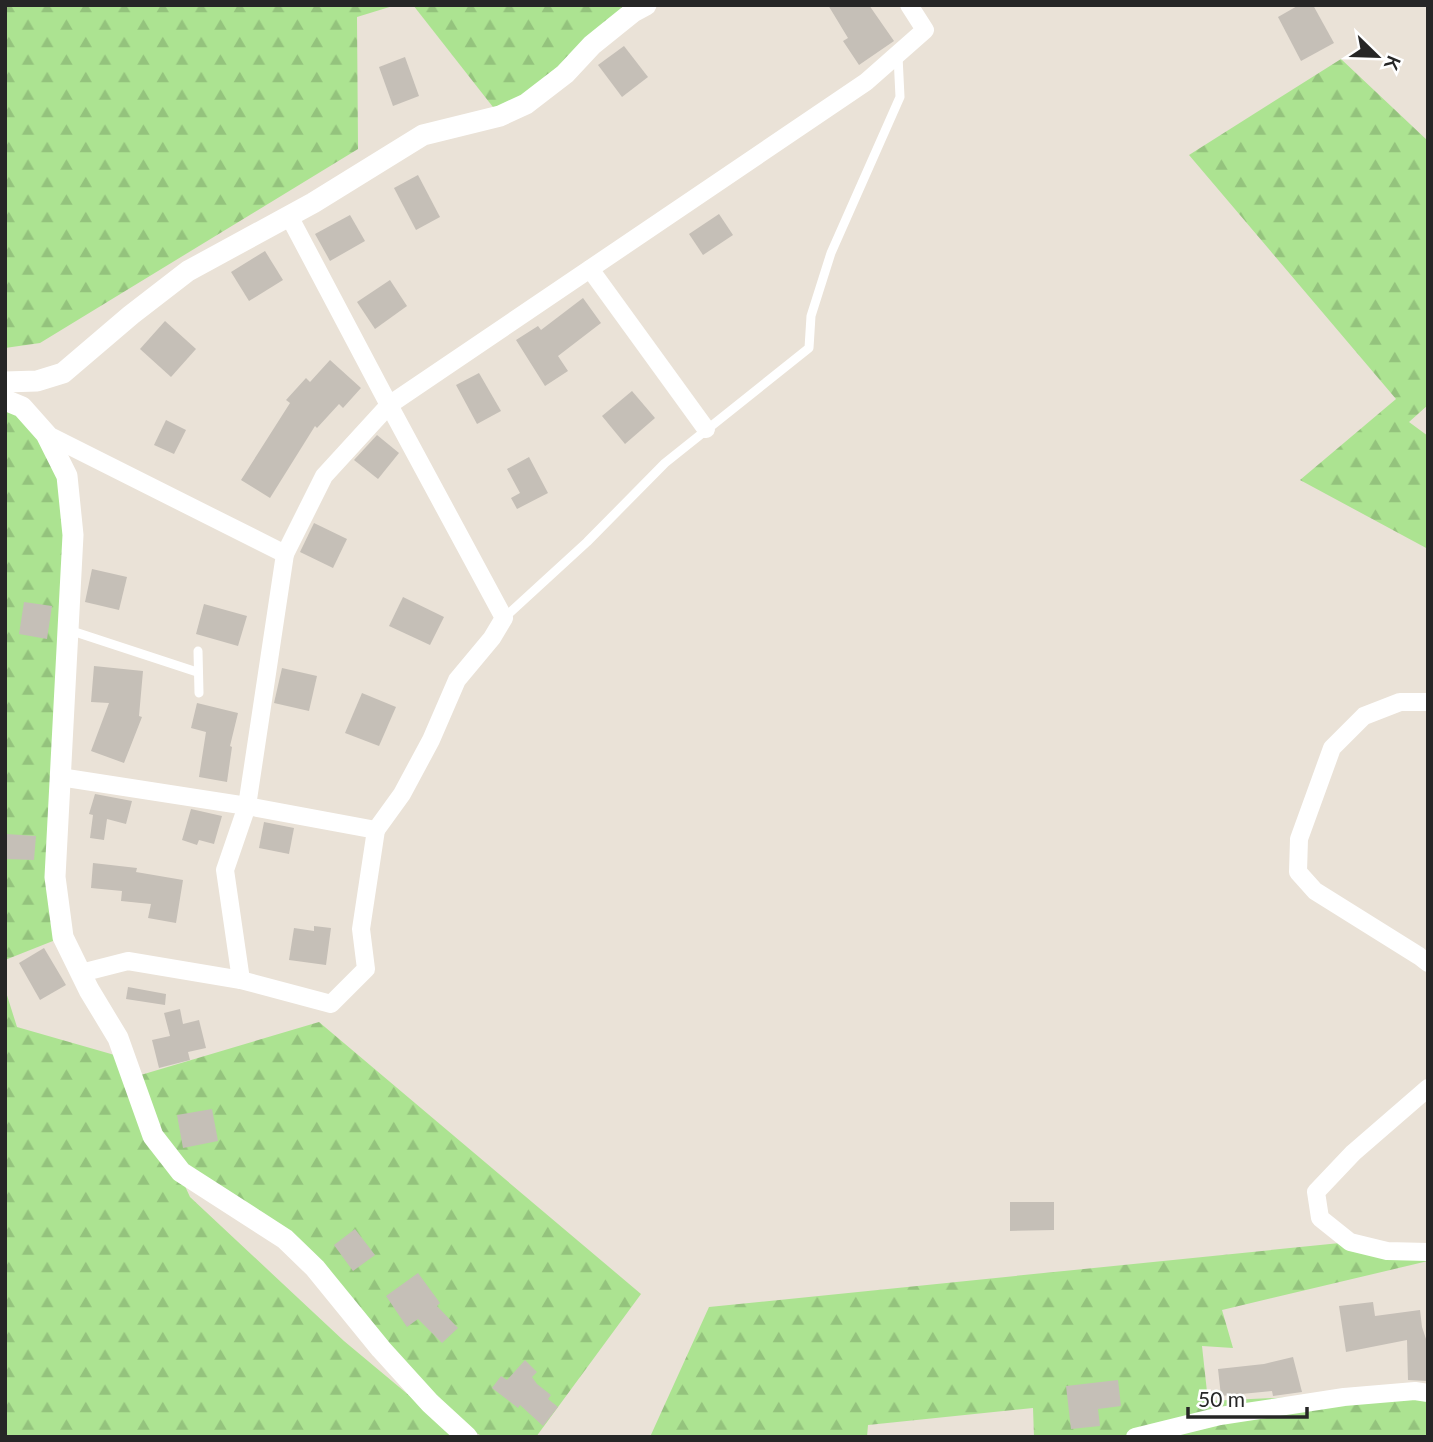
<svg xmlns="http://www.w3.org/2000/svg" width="1433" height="1442" font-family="Lato,sans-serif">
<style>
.forest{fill:url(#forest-firs)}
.building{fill:#c5bfb7}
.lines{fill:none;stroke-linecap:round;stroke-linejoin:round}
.service{stroke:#fff;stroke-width:9}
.minor{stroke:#fff;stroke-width:18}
.tertiary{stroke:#fff;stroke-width:21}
</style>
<defs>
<pattern id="forest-firs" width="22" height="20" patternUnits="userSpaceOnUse" patternTransform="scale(1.75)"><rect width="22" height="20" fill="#ace391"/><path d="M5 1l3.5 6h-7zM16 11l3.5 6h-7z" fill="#94c37d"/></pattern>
</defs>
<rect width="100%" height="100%" fill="#eae2d7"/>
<g class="forest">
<polygon points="5,5 396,5 357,17 358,149 40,343 5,348"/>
<polygon points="413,5 630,5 500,116"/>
<polygon points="1341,59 1428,141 1428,405 1409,422 1428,436 1428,549 1300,480 1396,399 1189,155"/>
<polygon points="5,402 22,407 70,504 63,937 5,960"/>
<polygon points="5,989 17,1027 125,1058 134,1077 319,1022 641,1294 536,1437 484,1437 447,1418 300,1253 181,1172 161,1134 190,1197 344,1341 459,1437 5,1437"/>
<polygon points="1350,1242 1428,1261 1222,1310 1233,1348 1202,1346 1208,1401 1428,1391 1428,1437 1034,1437 1033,1408 868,1425 867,1437 650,1437 709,1307"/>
</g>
<g class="building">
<polygon points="828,5 869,5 894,41 859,65 843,41 848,38"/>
<polygon points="1299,5 1313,5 1334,43 1301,61 1278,17"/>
<polygon points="624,46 648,77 622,97 598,65"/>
<polygon points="405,57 419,96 393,106 379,67"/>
<polygon points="418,175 440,217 416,230 394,188"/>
<polygon points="719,214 733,235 703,255 689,234"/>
<polygon points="350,215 365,241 330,261 315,234"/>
<polygon points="265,251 283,280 249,301 231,272"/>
<polygon points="390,280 407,306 375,329 357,302"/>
<polygon points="583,298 601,323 558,356 568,371 545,386 516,340 538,326 541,330"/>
<polygon points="165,321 196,349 171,377 140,349"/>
<polygon points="330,360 361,388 343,408 339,404 317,428 315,426 270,498 241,480 290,403 286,400 306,378 310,382"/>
<polygon points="479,373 501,411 477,424 456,385"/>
<polygon points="632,391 655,418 625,444 602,416"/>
<polygon points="166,420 186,430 174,454 154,445"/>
<polygon points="377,435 399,453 378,479 354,460"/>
<polygon points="529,457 548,493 517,509 511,498 520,493 507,469"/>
<polygon points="314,523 347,539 333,568 300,552"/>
<polygon points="92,569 127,577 119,610 85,602"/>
<polygon points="403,597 444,617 430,645 389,626"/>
<polygon points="24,602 52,606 47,639 19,634"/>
<polygon points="204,604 247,616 238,646 196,634"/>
<polygon points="94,666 143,671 139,716 142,717 124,763 91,751 109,703 91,702"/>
<polygon points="282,668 317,676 309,711 274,703"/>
<polygon points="362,693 396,707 379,746 345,733"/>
<polygon points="197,703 238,713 230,746 232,747 227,782 199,777 206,732 191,728"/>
<polygon points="95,794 132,801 126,824 107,819 104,840 90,838 93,815 89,814"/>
<polygon points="191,809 222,816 214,844 199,840 197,845 182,840"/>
<polygon points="264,822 294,828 289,854 259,848"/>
<polygon points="6,834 36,836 34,860 5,859"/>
<polygon points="93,863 137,868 136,872 183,880 176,923 148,918 151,904 121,901 122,891 91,888"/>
<polygon points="314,926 331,928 326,965 289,960 294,928 314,931"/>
<polygon points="44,948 66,985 40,1000 19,963"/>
<polygon points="128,987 166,994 165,1005 126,999"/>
<polygon points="180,1009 183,1024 199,1020 206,1048 188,1052 190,1060 159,1068 152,1040 170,1036 164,1013"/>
<polygon points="212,1109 218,1141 183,1148 177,1115"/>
<polygon points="1010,1202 1054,1202 1054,1230 1010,1231"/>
<polygon points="355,1229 375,1255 353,1271 334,1245"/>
<polygon points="418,1273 440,1303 437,1306 458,1328 442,1343 418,1319 407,1327 386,1296"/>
<polygon points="1373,1302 1375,1316 1420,1310 1422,1327 1428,1345 1428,1381 1408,1380 1407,1340 1346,1352 1339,1306"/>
<polygon points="1293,1357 1302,1392 1273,1396 1272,1391 1221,1396 1218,1369 1264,1364"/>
<polygon points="525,1360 537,1372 532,1377 537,1384 551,1395 548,1399 558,1407 543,1426 520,1405 518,1408 492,1388 501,1376 507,1380"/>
<polygon points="1118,1380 1121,1406 1098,1409 1100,1426 1071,1429 1066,1386"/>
</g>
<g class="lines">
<g class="service">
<polyline points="504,618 587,542 665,463 809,348 811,316 831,253 900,97 898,56"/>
<polyline points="69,630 197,672"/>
<polyline points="198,651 199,693"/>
</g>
<g class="minor">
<polyline points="289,216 389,405 866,82 925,30 909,5"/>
<polyline points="590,269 706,429"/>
<polyline points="46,434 285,554 247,806 60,777"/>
<polyline points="285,554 324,476 389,405 504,618 492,638 457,680 431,740 402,794 376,830"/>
<polyline points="1428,702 1400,702 1364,716 1332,748 1299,839 1298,872 1315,891 1419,956 1428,963"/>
<polygon points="247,806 376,830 361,929 366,969 331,1004 241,980 225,870"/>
<polyline points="81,973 128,961 241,980"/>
<polyline points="1428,1088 1353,1153 1316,1192 1320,1218 1350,1242 1387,1251 1428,1252"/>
<polyline points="1135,1437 1220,1416 1344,1397 1415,1391 1428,1393"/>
</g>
<g class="tertiary">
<polyline points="5,382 37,381 63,373 131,315 188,271 313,203 423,135 500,116 526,104 565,74 592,45 633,12 646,5"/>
<polyline points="5,400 22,407 46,434 67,476 73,535 55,877 63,937 89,990 118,1038 153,1136 181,1172 285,1239 315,1268 381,1349 430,1403 467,1437"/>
</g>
</g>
<rect width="1433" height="1442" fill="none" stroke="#262626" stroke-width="14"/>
<g transform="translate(1377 56) rotate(113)" stroke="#ffffff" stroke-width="5" paint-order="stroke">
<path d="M0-5L12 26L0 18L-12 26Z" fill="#262626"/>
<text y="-10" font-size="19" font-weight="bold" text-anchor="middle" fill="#262626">K</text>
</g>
<path d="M1188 1407v10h119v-10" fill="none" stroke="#262626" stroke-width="3.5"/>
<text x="1198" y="1407" font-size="21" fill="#262626" stroke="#ffffff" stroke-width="5" paint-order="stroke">50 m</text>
</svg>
